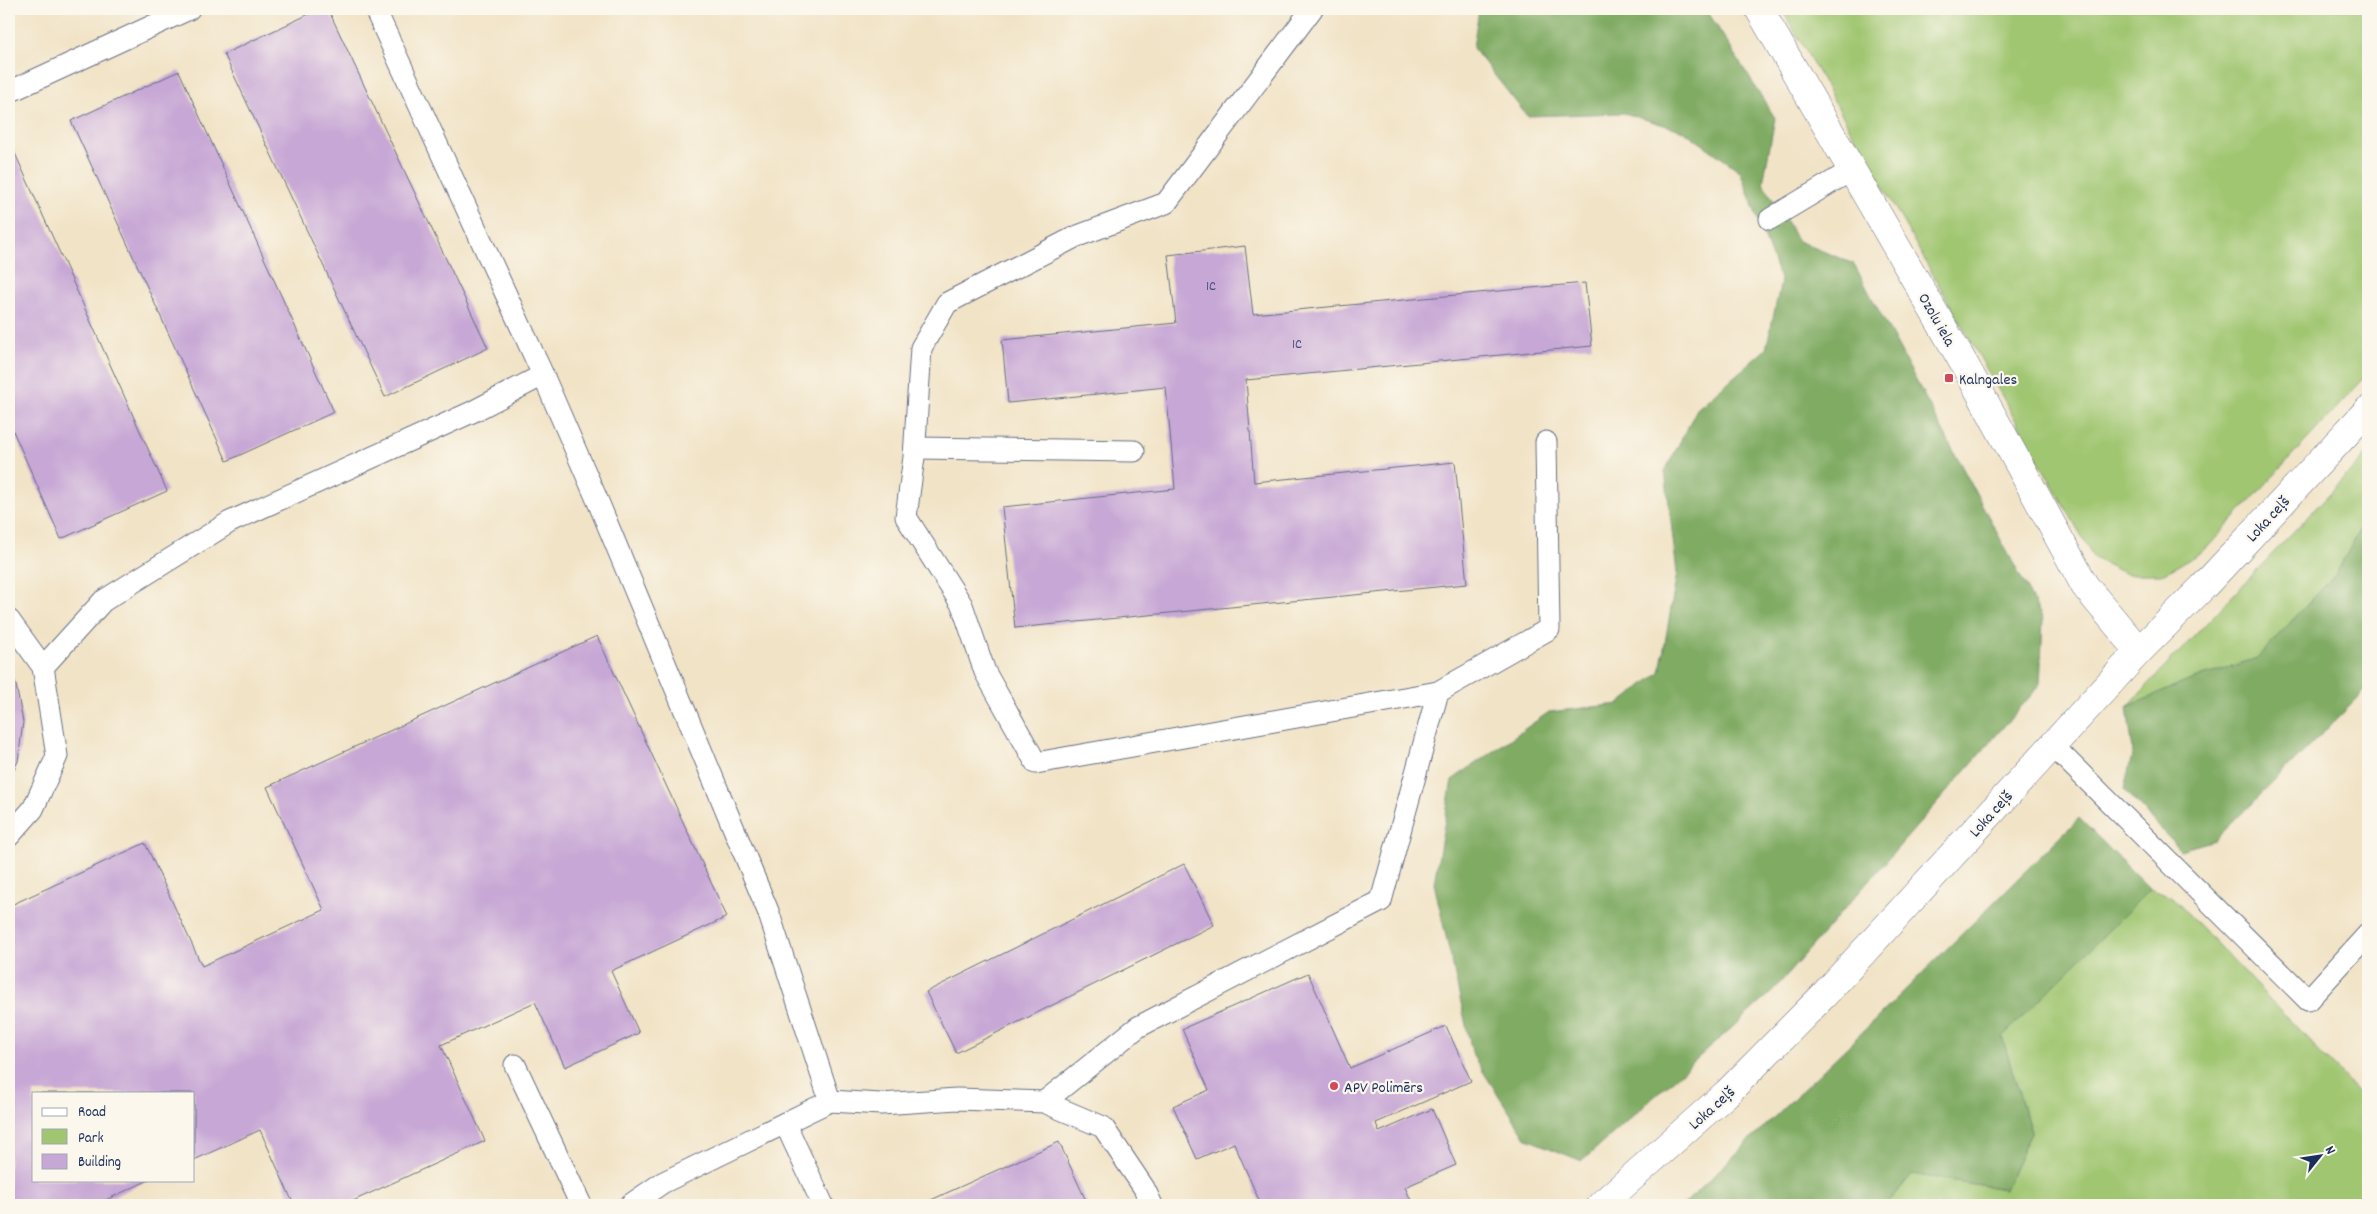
<svg xmlns="http://www.w3.org/2000/svg" width="2377" height="1214" font-family="Dekko,sans-serif">
<style>
.green{fill:#a0c671;stroke:#5e7a68}
.forest{fill:#80ab63;stroke:#4e6d60}
.building{fill:#c7a7d5}
.lines{fill:none;stroke-linecap:round;stroke-linejoin:round}
.lane-casing{stroke:#666e82;stroke-width:23}
.secondary-casing{stroke:#666e82;stroke-width:29}
.lane{stroke:#fff;stroke-width:21}
.secondary{stroke:#fff;stroke-width:28}
.poi-dot{fill:#d1495b;stroke:#fbf7ec;stroke-width:2}
.labels{text-anchor:middle;stroke-width:4.5;stroke-linejoin:round;paint-order:stroke}
.number-label{font-size:14px;fill:#464d7c}
.street-label{font-size:16px;fill:#1b2f5e;stroke:#fbf7ec}
.poi-label{font-size:16px;fill:#1b2f5e;stroke:#fbf7ec;text-anchor:start}
</style>
<rect width="100%" height="100%" fill="#fbf7ec"/>
<filter id="ink" filterUnits="userSpaceOnUse"><feTurbulence type="fractalNoise" baseFrequency=".02" numOctaves="2"/><feDisplacementMap in="SourceGraphic" scale="10" xChannelSelector="R" yChannelSelector="G"/><feConvolveMatrix kernelMatrix="1 2 1 2 8 2 1 2 1" color-interpolation-filters="sRGB"/></filter>
<filter id="wash" filterUnits="userSpaceOnUse"><feTurbulence type="fractalNoise" baseFrequency=".0096" numOctaves="4" result="noise"/><feDisplacementMap in="SourceGraphic" scale="20" xChannelSelector="R" yChannelSelector="G"/><feGaussianBlur stdDeviation="1.12" result="paint"/><feColorMatrix in="noise" values="0 0 0 0 0 0 0 0 0 0 0 0 0 0 0 0 0 1.4 0 .05"/><feComposite in="paint" operator="in"/></filter>
<g filter="url(#wash)">
<rect width="100%" height="100%" fill="#f1e3c6"/>
<g class="green">
<polygon points="1782,9 2368,9 2368,374 2203,552 2162,574 2126,574 2094,558"/>
<polygon points="2368,453 2368,515 2336,574 2257,658 2191,680 2127,707"/>
<polygon points="2150,889 2172,897 2368,1102 2368,1205 1887,1205 1912,1174 2005,1189 2031,1132 2002,1037"/>
</g>
<g class="forest">
<polygon points="1479,9 1706,9 1775,118 1763,183 1798,241 1854,264 2043,619 2040,685 1772,992 1582,1161 1527,1139 1473,1056 1434,883 1452,780 1549,712 1619,704 1660,672 1677,573 1665,471 1697,409 1766,349 1781,282 1740,171 1684,131 1624,113 1527,116 1473,48"/>
<polygon points="2368,515 2368,688 2215,840 2180,850 2124,789 2133,751 2127,707 2191,680 2257,658 2336,574"/>
<polygon points="2079,818 2150,889 2002,1037 2031,1132 2005,1189 1912,1174 1887,1205 1683,1205 1874,1021"/>
</g>
<g id="blocks">
<g class="building">
<polygon points="320,9 328,9 488,348 385,397 224,54"/>
<polygon points="179,71 334,412 227,461 71,121"/>
<polygon points="13,149 167,491 61,539 9,422 9,151"/>
<polygon points="1245,246 1253,314 1585,283 1592,346 1246,380 1254,482 1455,462 1467,584 1015,628 1002,507 1175,489 1166,387 1008,403 1002,340 1176,323 1168,255"/>
<polygon points="597,636 727,917 611,971 639,1033 565,1067 535,1002 441,1045 485,1141 344,1205 294,1205 260,1130 194,1160 194,1093 34,1093 34,1180 149,1180 95,1205 9,1205 9,906 145,843 202,966 324,910 267,787"/>
<polygon points="9,672 16,685 23,722 18,761 9,781"/>
<polygon points="1184,864 1214,925 956,1053 926,992"/>
<polygon points="1308,973 1350,1068 1446,1026 1471,1081 1376,1123 1379,1132 1432,1109 1456,1165 1405,1187 1413,1205 1261,1205 1234,1143 1197,1159 1173,1106 1209,1090 1182,1029"/>
<polygon points="1059,1142 1088,1205 920,1205"/>
</g>
</g>
</g>
<g filter="url(#ink)">
<use href="#blocks" fill-opacity="0" stroke="#666e82" stroke-width="1"/>
<g class="lines">
<g class="lane-casing">
<g id="lane">
<polyline points="375,9 543,375 599,504 768,911 830,1101 881,1104 957,1099 1044,1102 1103,1127 1144,1188 1152,1205"/>
<polyline points="1312,9 1166,203 1075,237 947,303 921,348 914,457 906,517 962,605 985,672 1036,763 1438,692"/>
<polyline points="9,92 189,9"/>
<polyline points="1770,219 1852,170"/>
<polyline points="915,448 1134,451"/>
<polyline points="9,620 43,667"/>
<polyline points="2052,745 2308,1000 2368,934"/>
<polyline points="9,836 33,809 57,756 43,667 103,601 230,522 472,412 543,375"/>
<polyline points="515,1065 581,1205"/>
<polyline points="1044,1102 1138,1027 1381,901 1438,692 1549,629 1546,442"/>
<polyline points="785,1123 823,1205"/>
<polyline points="630,1205 662,1183 830,1101"/>
</g>
</g>
<g class="secondary-casing">
<g id="secondary">
<polyline points="1759,9 1967,369 2085,586 2139,651"/>
<polyline points="1601,1205 1727,1093 1824,995 2139,651 2203,587 2368,410"/>
</g>
</g>
<use href="#lane" class="lane"/>
<use href="#secondary" class="secondary"/>
</g>
</g>
<g class="poi-dot">
<rect x="1944" y="373" width="10" height="10" rx="2.5"/>
<circle cx="1334" cy="1086" r="5"/>
</g>
<g class="labels">
<g class="number-label">
<text x="1211" y="290">1C</text>
<text x="1297" y="348">1C</text>
</g>
<g class="street-label">
<text transform="translate(1938 319) rotate(60)" y="6">Ozolu iela</text>
<text transform="translate(2267 518) rotate(-47)" y="6">Loka ceļš</text>
<text transform="translate(1990 813) rotate(-48)" y="6">Loka ceļš</text>
<text transform="translate(1711 1107) rotate(-42)" y="6">Loka ceļš</text>
</g>
<g class="poi-label">
<text x="1959" y="384">Kalngales</text>
<text x="1344" y="1092">APV Polimērs</text>
</g>
</g>
<rect width="2377" height="1214" fill="none" stroke="#fbf7ec" stroke-width="30"/>
<rect x="32" y="1092" width="162" height="90" fill="#fbf7ec" stroke="#a1a7b3"/>
<rect x="42" y="1108" width="25" height="8" fill="#ffffff" stroke="#a1a7b3"/>
<text x="78" y="1116" font-size="15" fill="#1b2f5e">Road</text>
<rect x="42" y="1129" width="25" height="15" fill="#a0c671" stroke="#a1a7b3"/>
<text x="78" y="1142" font-size="15" fill="#1b2f5e">Park</text>
<rect x="42" y="1154" width="25" height="15" fill="#c7a7d5" stroke="#a1a7b3"/>
<text x="78" y="1166" font-size="15" fill="#1b2f5e">Building</text>
<g transform="translate(2320 1156) rotate(60)" stroke="#fbf7ec" stroke-width="4" paint-order="stroke">
<path d="M0-4L9 19L0 12L-9 19Z" fill="#1b2f5e"/>
<text y="-8" font-size="14" font-weight="bold" text-anchor="middle" fill="#1b2f5e">N</text>
</g>
</svg>
